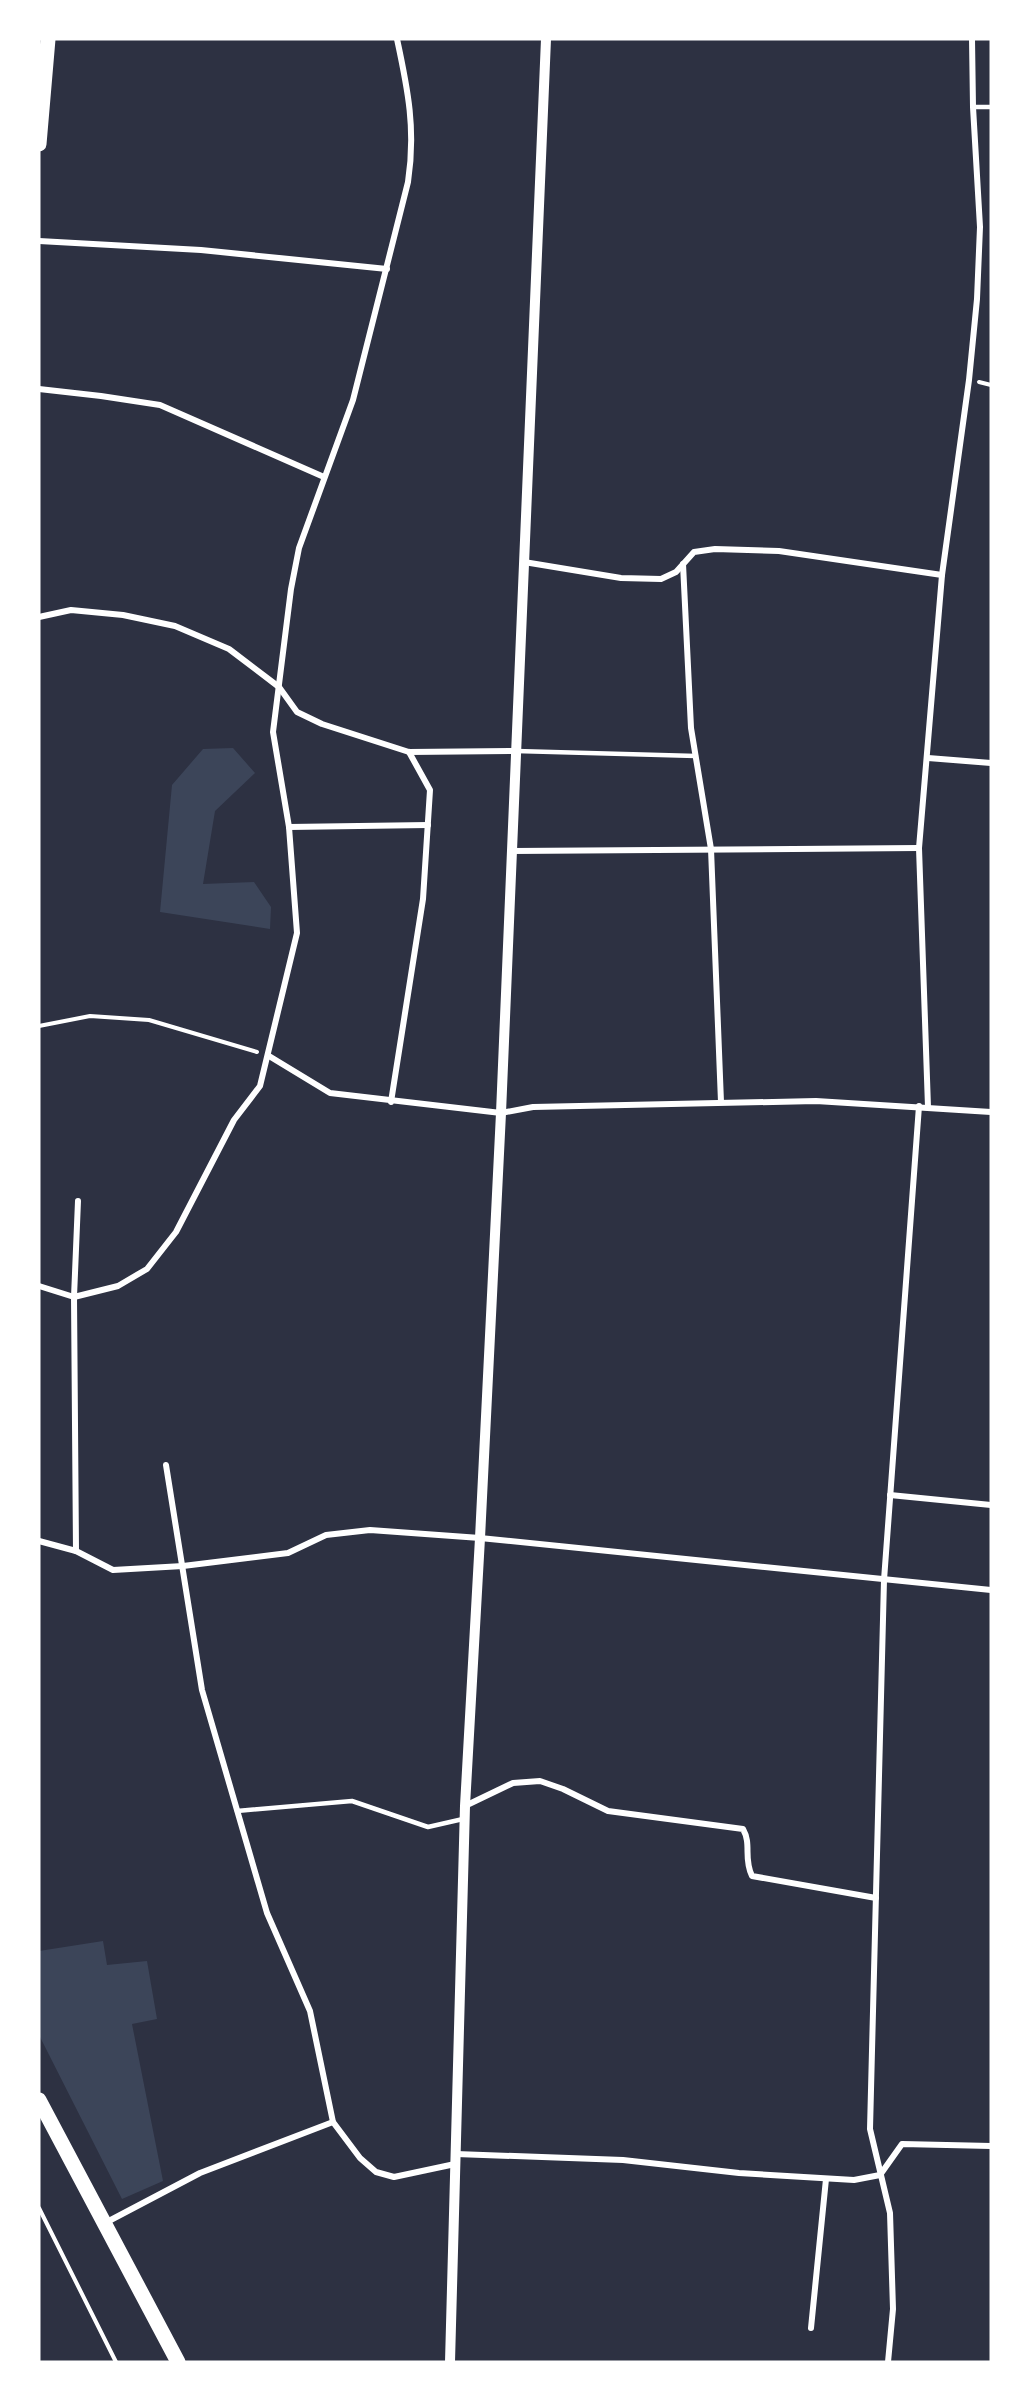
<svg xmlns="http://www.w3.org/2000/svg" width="1030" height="2401" font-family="Jost,sans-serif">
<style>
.green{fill:#3c4559}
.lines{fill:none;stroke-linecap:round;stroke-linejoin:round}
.path{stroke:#fff;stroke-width:4}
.service{stroke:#fff;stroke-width:4.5}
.minor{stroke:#fff;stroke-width:6}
.tertiary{stroke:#fff;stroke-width:10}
.trunk{stroke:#fff;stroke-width:15}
</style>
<rect width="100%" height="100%" fill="#2d3142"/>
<g class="green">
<polygon points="233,748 255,773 215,811 203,884 254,882 271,907 270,929 160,912 172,785 203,749"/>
<polygon points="103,1941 107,1965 147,1961 157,2019 132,2024 163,2181 122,2199 39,2035 39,1951"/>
</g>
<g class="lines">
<g class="path">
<polyline points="979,382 991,385"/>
<polyline points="39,1026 90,1016 149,1020 257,1052"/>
<polyline points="39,2208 116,2362"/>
</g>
<g class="service">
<polyline points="973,107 991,107"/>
<polyline points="516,751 696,756"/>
<polyline points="237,1811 352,1801 428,1827 463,1819"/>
</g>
<g class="minor">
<polyline points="39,241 201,250 387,269"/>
<polyline points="39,389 101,396 160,405 324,477"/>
<polyline points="524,562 621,578 661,579 676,572 694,552 715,549 779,551 942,575"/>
<polyline points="683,564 691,728 711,849 721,1102"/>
<polyline points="39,617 71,610 123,615 175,626 229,649 279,687 297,712 322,724 409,752 516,751"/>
<polyline points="928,758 991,763"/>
<polyline points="289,827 428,825"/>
<polyline points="512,851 919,848"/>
<polyline points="269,1056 330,1093 501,1113 533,1107 816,1101 991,1112"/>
<polyline points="391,1102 423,899 430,790 409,752"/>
<polyline points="928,1107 919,848 942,575 969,380 977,299 980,227 973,107 972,39"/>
<path d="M 39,1286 L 74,1297 L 118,1286 L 147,1269 L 176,1232 L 234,1120 L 260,1086 L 297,933 L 289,827 L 273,732 L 291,589 L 299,548 L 353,400 L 408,182 C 416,130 408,90 397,39"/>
<polyline points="166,1465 202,1690 267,1913 310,2011 333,2122 360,2158 376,2172 394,2177 455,2164"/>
<polyline points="890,1495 991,1505"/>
<polyline points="39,1541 76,1551 113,1570 183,1566 288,1553 326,1535 370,1530 480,1538 991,1590"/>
<polyline points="76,1551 74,1297 78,1201"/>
<path d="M 465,1806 L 513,1783 L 540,1781 L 563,1789 L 608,1811 L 743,1829 C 752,1845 743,1857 752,1876 L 876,1898"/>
<polyline points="456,2154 623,2160 739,2173 854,2180 880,2175 902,2144 991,2146"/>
<polyline points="105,2223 200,2173 333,2122"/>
<polyline points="811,2328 826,2179"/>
<polyline points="888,2362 893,2309 890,2213 870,2129 884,1580 919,1106"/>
</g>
<polyline class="tertiary" points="450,2362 465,1806 480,1538 501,1113 546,39"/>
<g class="trunk">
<polyline points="39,144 48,39"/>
<polyline points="39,2100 178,2362"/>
</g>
</g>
<rect width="1030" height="2401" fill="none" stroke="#ffffff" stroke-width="81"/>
</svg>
